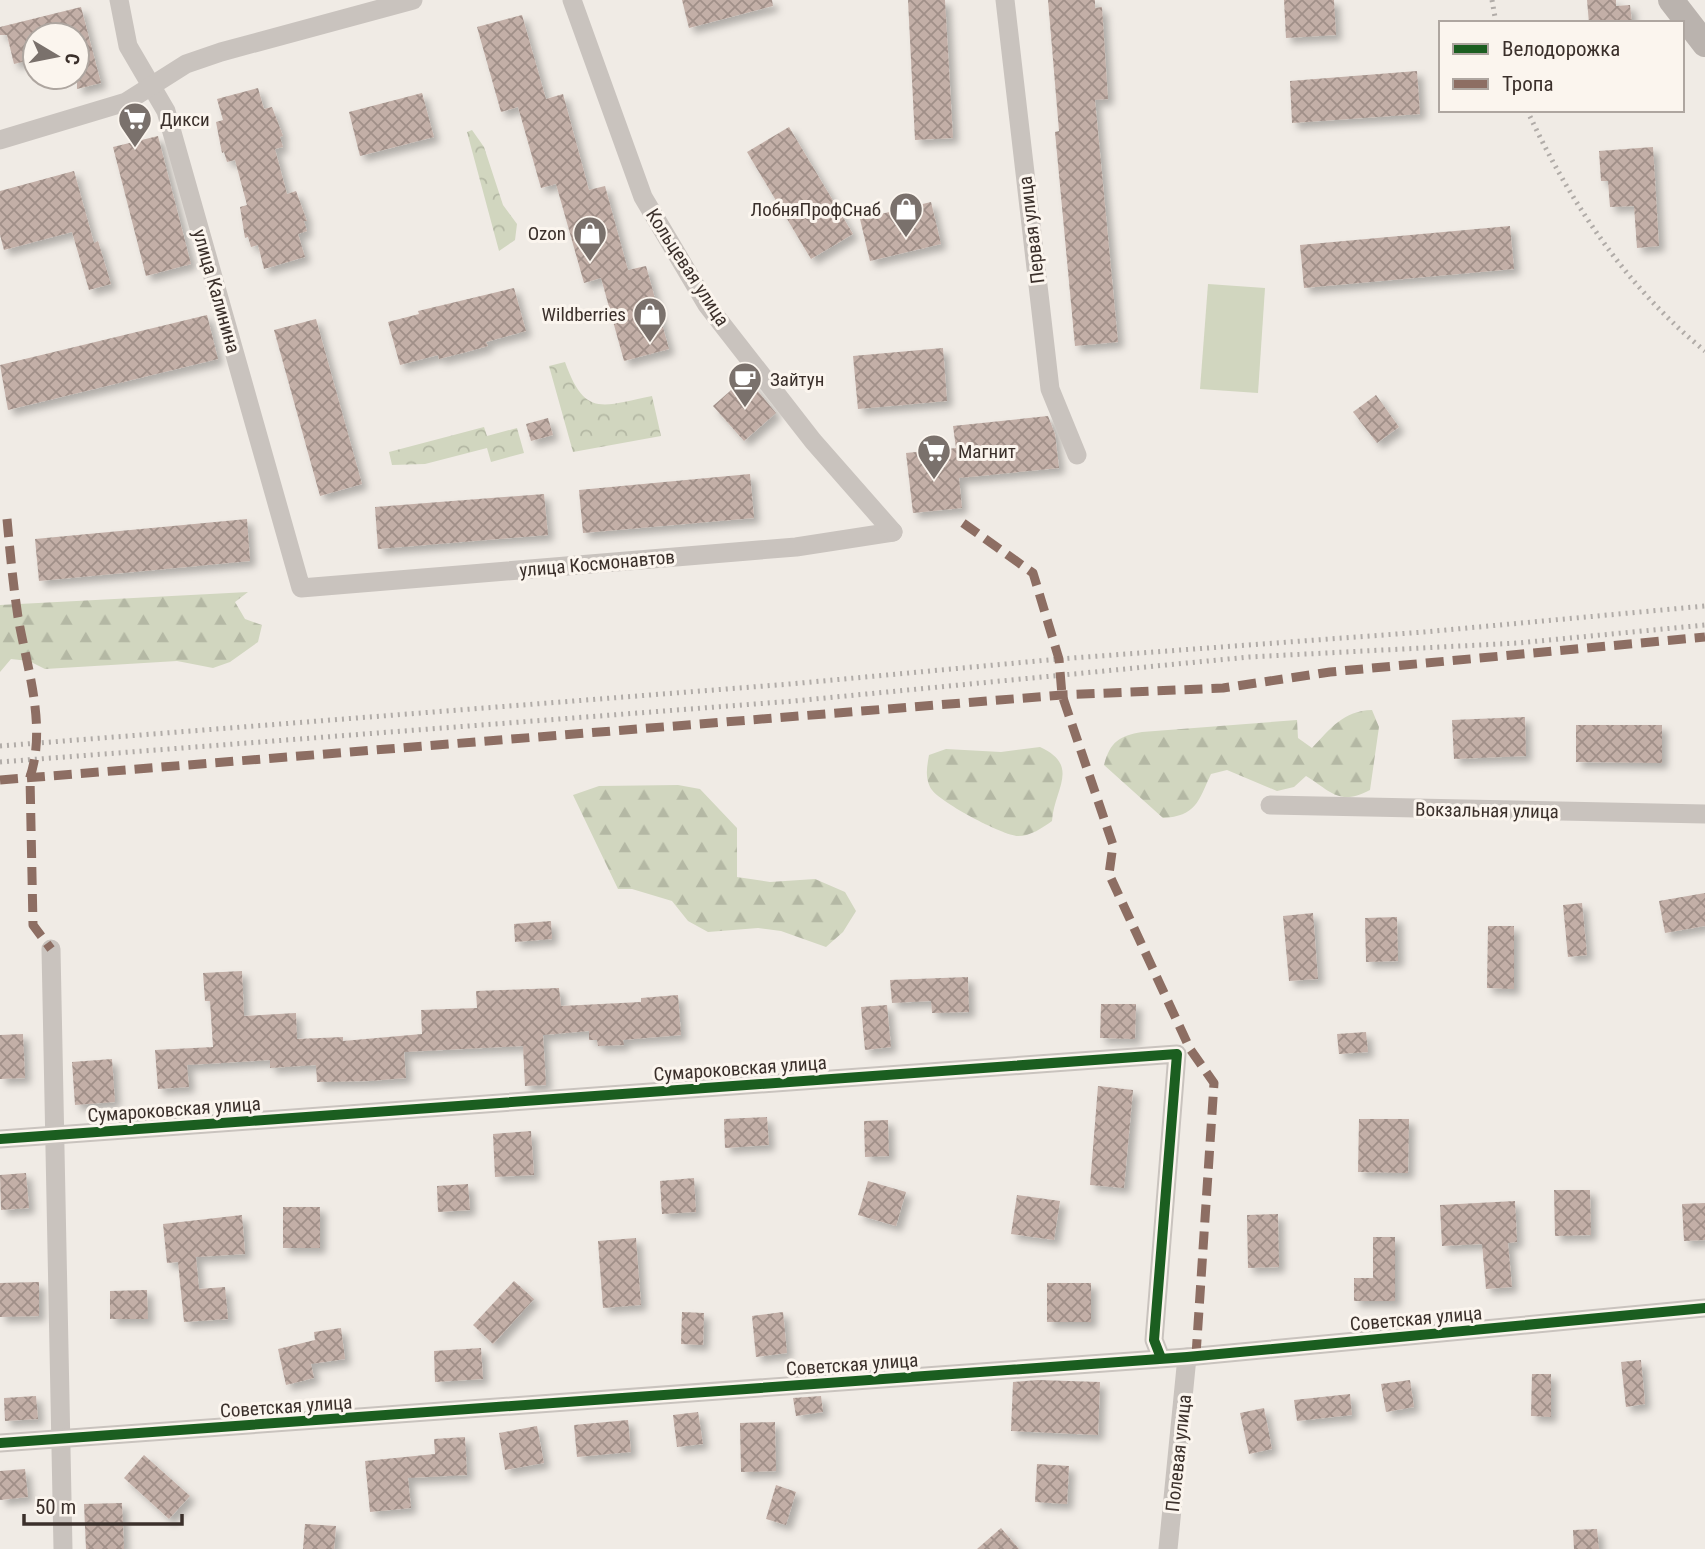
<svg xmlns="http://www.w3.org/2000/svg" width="1705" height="1549" font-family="'Roboto Condensed',sans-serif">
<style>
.forest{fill:url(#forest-firs)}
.park{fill:url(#park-crowns)}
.garden{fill:#d1d6bf}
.building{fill:url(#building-cross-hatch);filter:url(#shadow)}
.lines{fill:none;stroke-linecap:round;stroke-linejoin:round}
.street{stroke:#c9c3be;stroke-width:19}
.secondary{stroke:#bab3ae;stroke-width:26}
.rail{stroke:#b1aca8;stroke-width:5;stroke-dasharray:2 5;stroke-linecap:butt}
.quiet{stroke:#8d6e63;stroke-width:9;stroke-dasharray:18 9;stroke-linecap:butt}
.cycleway-casing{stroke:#fbf5ee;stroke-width:15}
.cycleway{stroke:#1b5e20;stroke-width:10}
.labels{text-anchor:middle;stroke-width:6;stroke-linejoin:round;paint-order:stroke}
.poi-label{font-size:19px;fill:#3b302b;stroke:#fbf5ee;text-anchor:start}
.street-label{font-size:19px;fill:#3b302b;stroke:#fbf5ee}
</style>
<defs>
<pattern id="forest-firs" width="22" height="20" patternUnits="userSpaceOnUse" patternTransform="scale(1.75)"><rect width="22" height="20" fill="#d1d6bf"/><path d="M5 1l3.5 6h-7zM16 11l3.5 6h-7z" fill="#b4b8a4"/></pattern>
<pattern id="park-crowns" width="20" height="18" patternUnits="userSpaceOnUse" patternTransform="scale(1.75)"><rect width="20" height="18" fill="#d1d6bf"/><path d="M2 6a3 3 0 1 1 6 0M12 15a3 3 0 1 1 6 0" fill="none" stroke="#b4b8a4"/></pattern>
<pattern id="building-cross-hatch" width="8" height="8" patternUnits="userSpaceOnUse" patternTransform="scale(1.75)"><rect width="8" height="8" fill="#c3afa7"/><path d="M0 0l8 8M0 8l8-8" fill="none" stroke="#a08f88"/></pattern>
<filter id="shadow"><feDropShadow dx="5.5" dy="5.5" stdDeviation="3.5" flood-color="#0004"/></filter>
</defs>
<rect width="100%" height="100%" fill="#f0ebe5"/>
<g class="forest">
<polygon points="248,592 235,602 245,619 262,625 258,642 230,662 213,668 177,661 45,669 29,661 11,659 0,672 0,605"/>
<path d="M 1372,710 L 1379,727 L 1370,790 C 1339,806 1332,792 1306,776 L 1294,787 L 1277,791 L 1227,770 L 1211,774 C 1198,802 1196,816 1163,818 L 1104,765 C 1110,742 1119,736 1142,732 L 1297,720 L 1298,738 L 1312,748 C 1331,728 1343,711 1372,710 Z"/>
<path d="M 1040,747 C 1081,766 1054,789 1052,821 C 1042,828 1031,836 1018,836 C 1004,836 936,801 930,787 C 925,776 927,767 929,755 L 946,749 L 1001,752 Z"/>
<polygon points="678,785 700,789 737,828 737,877 770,882 815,879 845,892 856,911 843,932 826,947 781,931 758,928 708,932 688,921 672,901 632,889 618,889 573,795 599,786"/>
</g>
<g class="park">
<polygon points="472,130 484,147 503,205 517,224 515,240 499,251 467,132"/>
<path d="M 565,362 C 585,418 602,406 652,396 L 661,436 L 573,452 L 549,366 Z"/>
<polygon points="484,427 487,436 517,428 524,453 491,462 487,448 425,464 392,465 389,452"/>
</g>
<polygon class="garden" points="1208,284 1265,288 1258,393 1200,389"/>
<g class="building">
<polygon points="682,0 772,0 773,6 689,28"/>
<polygon points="908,0 945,0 953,138 915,140"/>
<polygon points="1048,0 1095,0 1095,8 1102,7 1108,99 1095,100 1118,342 1075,346 1055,132 1059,131"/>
<polygon points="1284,0 1334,0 1336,35 1286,38"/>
<polygon points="1587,0 1616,0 1616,6 1630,5 1632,23 1589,23"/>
<polygon points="81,7 101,83 77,89 77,35 35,35 35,59 14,64 7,35 0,35 0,27"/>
<polygon points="522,15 546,99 563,94 589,190 605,186 628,270 646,266 669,349 624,361 601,278 584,283 556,184 541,188 518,107 501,112 477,27"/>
<polygon points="1417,71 1420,114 1292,123 1290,81"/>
<polygon points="258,88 264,109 272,107 283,136 280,137 283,147 275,149 287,194 296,191 307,221 304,221 307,231 298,234 305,257 264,269 258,245 251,247 248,237 245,238 240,207 247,205 235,160 227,162 224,152 222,153 216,122 223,120 217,99"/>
<polygon points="422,93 434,137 360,156 349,112"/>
<polygon points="789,127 853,234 811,259 747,152"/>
<polygon points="158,136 191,264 146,276 113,147"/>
<polygon points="1653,147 1659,246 1637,248 1634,206 1610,207 1608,181 1601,181 1599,151"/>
<polygon points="74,171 94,243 98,241 111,284 89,290 72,232 4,250 0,235 0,191"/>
<polygon points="931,202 941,244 870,261 860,219"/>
<polygon points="1510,226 1514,269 1304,288 1300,245"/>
<polygon points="514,288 526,331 486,342 488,346 463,353 439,359 438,355 400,365 388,322 419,314 418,311"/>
<polygon points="207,315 218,359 8,410 0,365"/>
<polygon points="316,319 362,484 320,496 274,330"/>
<polygon points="943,348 947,401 858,409 853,356"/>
<polygon points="746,377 776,413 744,441 713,406"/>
<polygon points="1376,395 1399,427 1377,443 1353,412"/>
<polygon points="1048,416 1055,434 1059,468 959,478 962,508 913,513 906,453 956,448 953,426"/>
<polygon points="548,418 553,435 531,441 526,424"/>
<polygon points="750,474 754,518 583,533 579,490"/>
<polygon points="544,494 548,535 378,549 375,507"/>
<polygon points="247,519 250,561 39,581 35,539"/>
<polygon points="1525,717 1526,756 1454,759 1452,720"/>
<polygon points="1576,725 1662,725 1662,763 1576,762"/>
<polygon points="1705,893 1705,926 1665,933 1659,901"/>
<polygon points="1582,903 1587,955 1568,957 1563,905"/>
<polygon points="1313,913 1318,979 1289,981 1283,916"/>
<polygon points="1397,917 1398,961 1366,962 1365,918"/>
<polygon points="551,921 552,939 515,942 514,924"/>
<polygon points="1488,926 1514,926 1514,989 1487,988"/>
<polygon points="242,971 244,1016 296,1013 297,1039 343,1037 343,1041 422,1034 421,1010 477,1008 476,991 559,988 561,1006 641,1002 641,998 678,995 681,1035 623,1040 624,1045 598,1046 597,1040 589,1040 589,1031 543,1035 546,1085 525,1086 523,1046 404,1052 406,1078 370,1081 317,1082 316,1065 270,1068 270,1060 187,1065 189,1087 158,1089 155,1050 213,1047 210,1001 205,1001 203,973"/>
<polygon points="968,977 969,1012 932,1013 931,1001 892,1003 890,980"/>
<polygon points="1101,1004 1136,1004 1135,1039 1100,1038"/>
<polygon points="887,1005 891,1047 865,1050 861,1007"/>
<polygon points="1366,1032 1368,1052 1339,1054 1337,1034"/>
<polygon points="23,1034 25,1078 0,1079 0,1035"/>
<polygon points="112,1059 115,1102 75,1105 72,1062"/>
<polygon points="1098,1086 1133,1090 1124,1188 1090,1185"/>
<polygon points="767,1117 769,1145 725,1148 724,1119"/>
<polygon points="1359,1119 1409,1119 1408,1173 1358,1172"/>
<polygon points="888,1120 889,1156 865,1157 864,1121"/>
<polygon points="531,1131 534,1175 495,1177 493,1134"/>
<polygon points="26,1173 29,1208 1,1210 0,1175"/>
<polygon points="694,1178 696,1212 662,1214 660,1181"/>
<polygon points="868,1181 906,1192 896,1226 858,1215"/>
<polygon points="468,1184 470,1210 438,1212 437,1186"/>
<polygon points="1554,1190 1590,1190 1591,1235 1555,1236"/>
<polygon points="1017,1195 1060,1201 1054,1240 1011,1234"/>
<polygon points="1515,1201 1517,1242 1508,1243 1512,1287 1486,1289 1482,1244 1442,1246 1440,1205"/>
<polygon points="1705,1203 1705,1240 1684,1241 1682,1204"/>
<rect x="283" y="1207" width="37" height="41"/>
<polygon points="1278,1214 1279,1267 1248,1268 1247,1215"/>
<polygon points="242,1215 245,1254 196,1257 199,1289 225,1287 228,1319 184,1322 178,1262 167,1263 163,1224"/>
<polygon points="1373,1237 1395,1237 1395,1301 1354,1301 1354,1278 1373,1278"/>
<polygon points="636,1238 641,1305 603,1308 598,1241"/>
<polygon points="514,1281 534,1299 493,1344 473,1325"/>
<polygon points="39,1282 39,1316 0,1317 0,1283"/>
<rect x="1047" y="1283" width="44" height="39"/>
<polygon points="147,1290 148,1319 110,1319 110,1291"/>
<polygon points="682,1312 704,1313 703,1345 681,1344"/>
<polygon points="783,1312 787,1353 756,1357 752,1316"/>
<polygon points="341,1328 345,1359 311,1364 314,1378 286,1385 278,1349 315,1340 314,1332"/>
<polygon points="481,1348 483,1379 435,1382 434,1351"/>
<polygon points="1641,1360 1645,1404 1626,1407 1621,1362"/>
<polygon points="1532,1374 1551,1374 1551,1417 1531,1416"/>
<polygon points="1038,1380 1100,1382 1098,1435 1011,1431 1013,1382"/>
<polygon points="1410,1380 1414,1407 1386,1412 1381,1384"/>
<polygon points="1350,1394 1352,1415 1297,1421 1294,1400"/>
<polygon points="36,1396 38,1419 5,1421 4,1398"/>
<polygon points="821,1396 823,1412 796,1416 793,1398"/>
<polygon points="1264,1408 1272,1449 1249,1454 1240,1413"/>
<polygon points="698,1412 703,1444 677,1447 673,1415"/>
<polygon points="628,1420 631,1452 577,1457 574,1425"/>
<polygon points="775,1422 776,1471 741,1472 740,1423"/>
<polygon points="537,1426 544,1463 505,1470 499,1433"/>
<polygon points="465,1437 467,1475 408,1478 411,1508 370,1512 365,1461 435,1454 434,1439"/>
<polygon points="144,1455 190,1496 169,1519 124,1478"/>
<polygon points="1037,1464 1069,1466 1067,1504 1035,1502"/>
<polygon points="25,1469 28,1497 0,1500 0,1471"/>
<polygon points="776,1485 796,1492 786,1525 766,1519"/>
<polygon points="122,1503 124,1549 86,1549 84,1504"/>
<polygon points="305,1524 336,1526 334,1549 303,1549"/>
<polygon points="1001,1528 1019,1549 977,1549"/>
<polygon points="1597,1529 1599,1549 1574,1549 1573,1530"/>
</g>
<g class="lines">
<g class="street">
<polyline points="119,0 128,46 166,111 301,588 796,547 893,532"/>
<polyline points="572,0 643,197 707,305 813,441 893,532"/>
<polyline points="1005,0 1050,389 1077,455"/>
<polyline points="0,140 126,102 186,64 221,52 413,0"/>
<polyline points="1270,805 1705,814"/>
<polyline points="51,949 63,1549"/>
<polyline points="0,1139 1177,1054 1154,1340 1161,1358"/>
<polyline points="0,1443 1187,1357 1705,1308"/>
<polyline points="1168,1549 1187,1357"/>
</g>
<polyline class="secondary" points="1671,0 1705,44"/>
<g class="rail">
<polyline points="1492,0 1496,23"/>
<path d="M 1527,110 C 1569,201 1627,288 1705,351"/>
<polyline points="0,746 790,684 1059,659 1424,632 1705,606"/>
<polyline points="0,762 794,701 1249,657 1518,643 1705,625"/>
</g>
<g class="quiet">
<path d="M 7,519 C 10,552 13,584 18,617 C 27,668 47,726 30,777 L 33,925 L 51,949"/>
<polyline points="963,523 1033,573 1059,659 1062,695 1113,845 1109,874 1190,1049 1214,1083 1196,1355"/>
<polyline points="0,780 1062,695 1223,688 1330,672 1705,637"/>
</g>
<g class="cycleway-casing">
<g id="cycleway">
<polyline points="0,1139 1177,1054 1154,1340 1161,1358"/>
<polyline points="0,1443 1187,1357 1705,1308"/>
</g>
</g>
<use href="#cycleway" class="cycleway"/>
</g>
<defs>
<g id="supermarket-pin" transform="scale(1.75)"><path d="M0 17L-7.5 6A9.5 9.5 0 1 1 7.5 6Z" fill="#7a716c" stroke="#fbf5ee"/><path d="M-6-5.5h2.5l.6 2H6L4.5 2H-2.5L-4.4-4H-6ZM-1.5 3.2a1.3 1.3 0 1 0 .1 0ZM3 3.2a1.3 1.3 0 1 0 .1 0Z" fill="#fff"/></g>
<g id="shop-pin" transform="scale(1.75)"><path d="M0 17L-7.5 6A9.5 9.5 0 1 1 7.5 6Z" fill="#7a716c" stroke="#fbf5ee"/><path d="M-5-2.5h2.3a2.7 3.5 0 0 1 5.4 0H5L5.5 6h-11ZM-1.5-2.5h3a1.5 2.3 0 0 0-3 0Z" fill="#fff"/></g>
<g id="cafe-pin" transform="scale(1.75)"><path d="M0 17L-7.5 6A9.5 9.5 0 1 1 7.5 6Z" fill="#7a716c" stroke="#fbf5ee"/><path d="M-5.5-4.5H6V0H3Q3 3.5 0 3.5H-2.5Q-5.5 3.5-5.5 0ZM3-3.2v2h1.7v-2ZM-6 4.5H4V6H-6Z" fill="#fff"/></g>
</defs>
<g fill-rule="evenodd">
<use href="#supermarket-pin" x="135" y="119"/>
<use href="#shop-pin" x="906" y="209"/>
<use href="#shop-pin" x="590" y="233"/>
<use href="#shop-pin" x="650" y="314"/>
<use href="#cafe-pin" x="745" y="379"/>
<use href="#supermarket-pin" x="934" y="451"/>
</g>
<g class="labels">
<g class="poi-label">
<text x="160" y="126">Дикси</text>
<text x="881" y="216" text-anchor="end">ЛобняПрофСнаб</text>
<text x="566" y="240" text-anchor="end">Ozon</text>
<text x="626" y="321" text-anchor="end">Wildberries</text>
<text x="770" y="386">Зайтун</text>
<text x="958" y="458">Магнит</text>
</g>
<g class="street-label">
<text transform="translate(1031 230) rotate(-97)" y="7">Первая улица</text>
<text transform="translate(688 267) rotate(57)" y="7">Кольцевая улица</text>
<text transform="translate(217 291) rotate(74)" y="7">улица Калинина</text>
<text transform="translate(597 563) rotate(-5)" y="7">улица Космонавтов</text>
<text transform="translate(1487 810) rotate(1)" y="7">Вокзальная улица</text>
<text transform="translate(740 1068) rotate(-4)" y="7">Сумароковская улица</text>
<text transform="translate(174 1109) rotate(-4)" y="7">Сумароковская улица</text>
<text transform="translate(1416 1318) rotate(-5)" y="7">Советская улица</text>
<text transform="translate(852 1364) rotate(-4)" y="7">Советская улица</text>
<text transform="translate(286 1406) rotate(-4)" y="7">Советская улица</text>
<text transform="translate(1178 1453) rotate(-84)" y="7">Полевая улица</text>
</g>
</g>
<rect x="1439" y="21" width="245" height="91" fill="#fbf5ee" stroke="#aea6a0" stroke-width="2"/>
<rect x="1453" y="44" width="35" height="10" fill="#1b5e20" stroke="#aea6a0" stroke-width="2"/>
<text x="1502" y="56" font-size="21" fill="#3b302b">Велодорожка</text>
<rect x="1453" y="79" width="35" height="10" fill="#8d6e63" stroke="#aea6a0" stroke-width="2"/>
<text x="1502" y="91" font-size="21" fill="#3b302b">Тропа</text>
<g transform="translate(56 56) rotate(100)"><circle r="33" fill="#fbf5ee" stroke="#aea6a0" stroke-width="2"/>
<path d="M0-5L12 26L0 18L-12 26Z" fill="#7a716c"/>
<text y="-10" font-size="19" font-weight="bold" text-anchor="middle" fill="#3b302b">С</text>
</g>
<path d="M24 1514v10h158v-10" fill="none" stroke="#3b302b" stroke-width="3.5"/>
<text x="35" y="1514" font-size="21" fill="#3b302b" stroke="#fbf5ee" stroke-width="5" paint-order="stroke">50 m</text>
</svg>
